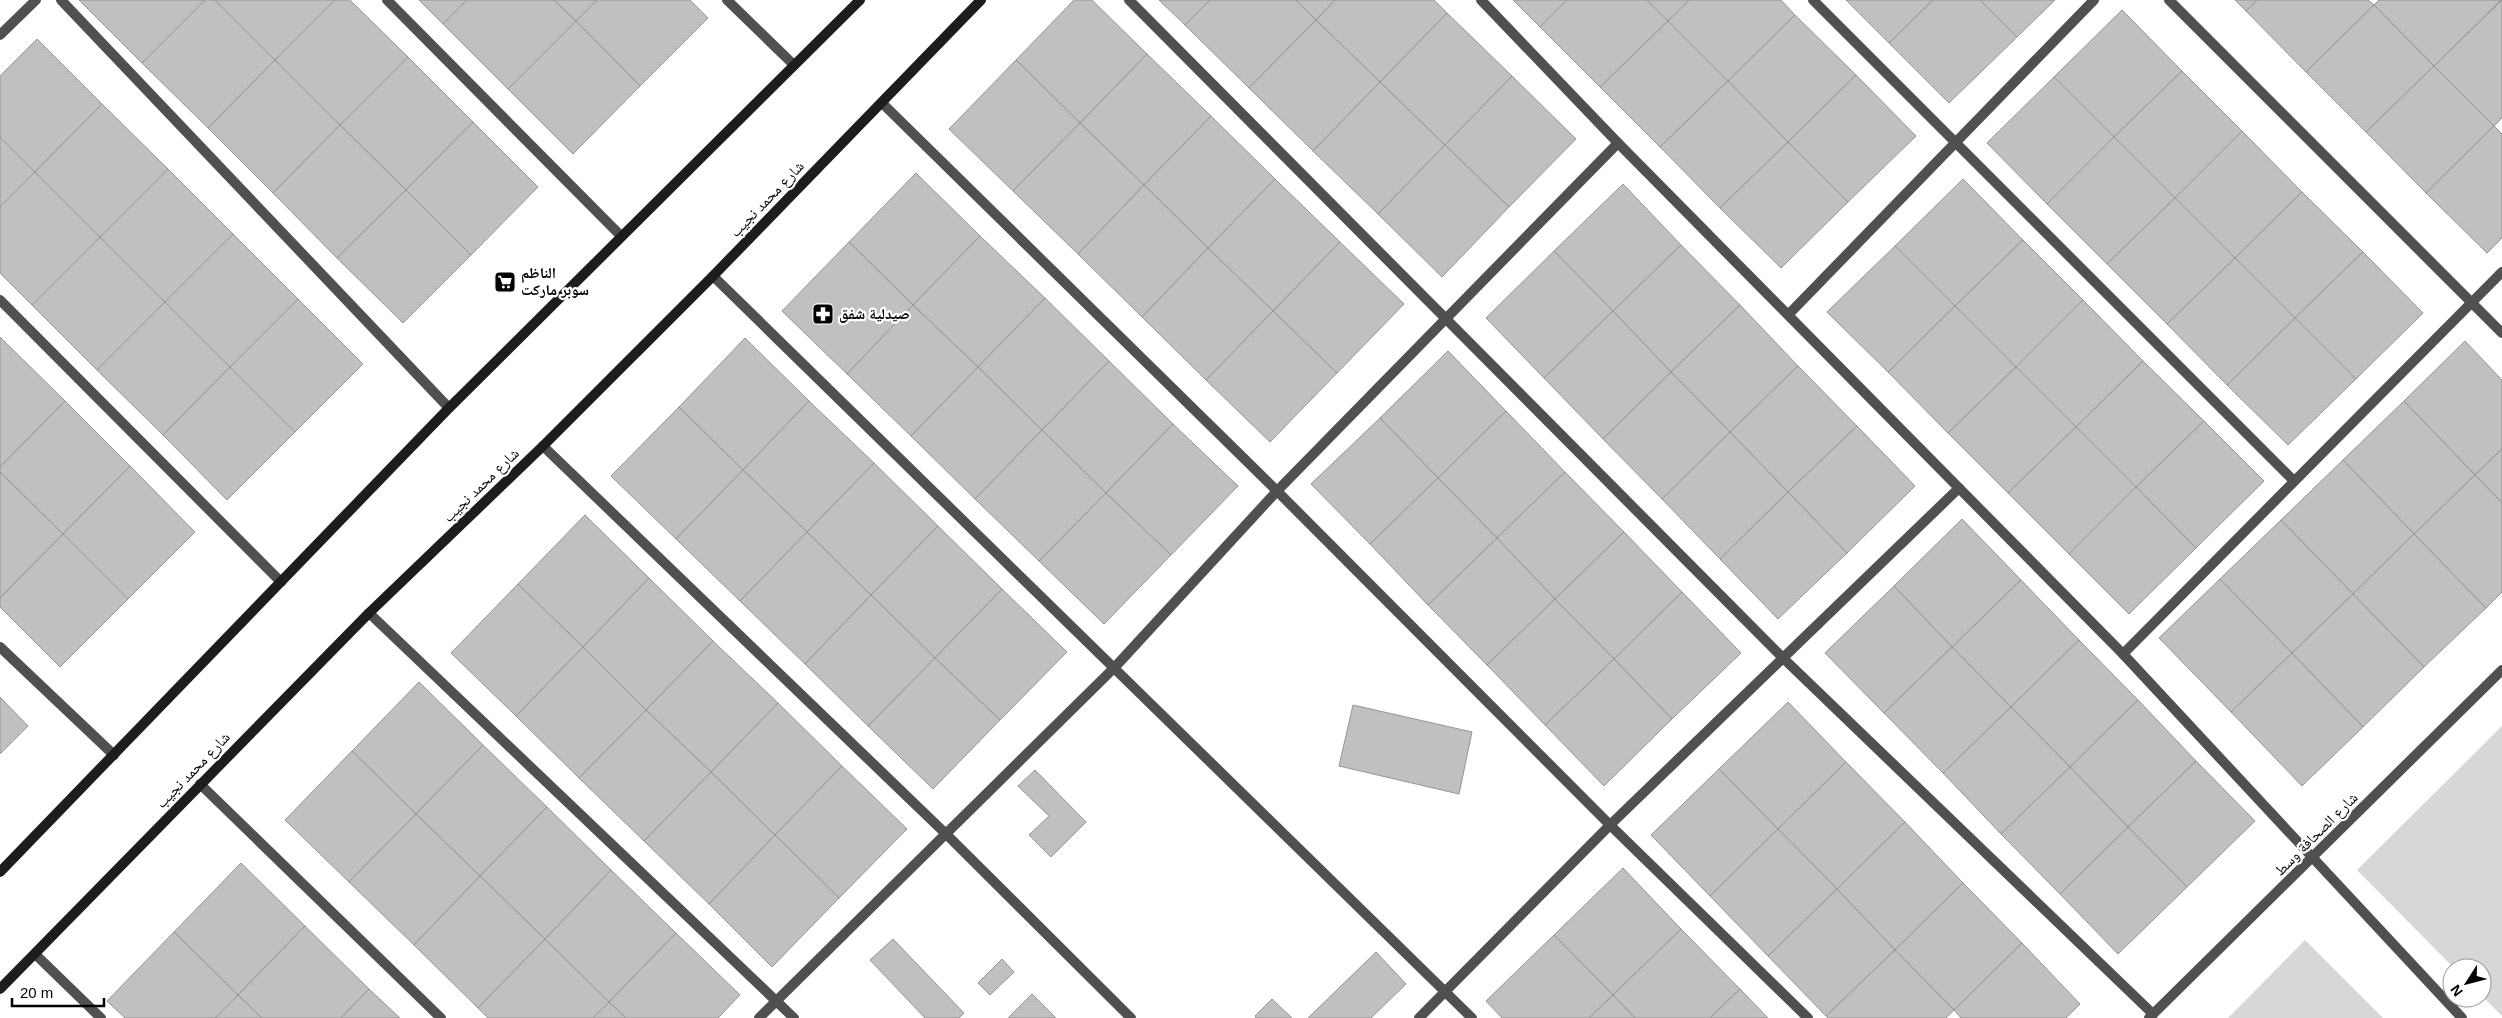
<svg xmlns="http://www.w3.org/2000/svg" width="2502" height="1018" font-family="Helvetica,'Noto Naskh Arabic',sans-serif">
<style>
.green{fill:#d7d7d7}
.building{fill:#c0c0c0;stroke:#949494}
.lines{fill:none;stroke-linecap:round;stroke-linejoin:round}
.minor{stroke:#505050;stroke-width:10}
.secondary{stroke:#1d1d1d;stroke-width:10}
.labels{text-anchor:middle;stroke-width:4.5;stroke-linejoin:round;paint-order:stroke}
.street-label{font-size:15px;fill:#000;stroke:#fff}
.poi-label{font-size:15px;font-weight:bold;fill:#000;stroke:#fff;text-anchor:start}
</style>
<rect width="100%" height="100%" fill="#fff"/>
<g class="green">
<polygon points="2502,726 2502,1016 2482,996 2482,968 2454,968 2357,870"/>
<polygon points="2305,940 2383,1018 2228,1018"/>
</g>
<g class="building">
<polygon points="79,0 205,0 142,63"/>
<polygon points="205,0 215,0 275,60 208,128 142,63"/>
<polygon points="215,0 335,0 275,60"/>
<polygon points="335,0 350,0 408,57 340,125 275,60"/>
<polygon points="419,0 467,0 443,24"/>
<polygon points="467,0 554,0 576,21 508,89 443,24"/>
<polygon points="554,0 597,0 576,21"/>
<polygon points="597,0 690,0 708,18 640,86 576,21"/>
<polygon points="1074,0 1092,0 1147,54 1080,123 1016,60"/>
<polygon points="1159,0 1210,0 1185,25"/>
<polygon points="1210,0 1296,0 1316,20 1249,88 1185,25"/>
<polygon points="1296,0 1335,0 1316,20"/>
<polygon points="1335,0 1434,0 1447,13 1380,82 1316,20"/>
<polygon points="1513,0 1567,0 1540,27"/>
<polygon points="1567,0 1647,0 1668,21 1600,87 1540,27"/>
<polygon points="1647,0 1689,0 1668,21"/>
<polygon points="1689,0 1781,0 1795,15 1728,81 1668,21"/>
<polygon points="1846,0 1933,0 1889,43"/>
<polygon points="1933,0 1980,0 2017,37 1949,103 1889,43"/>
<polygon points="1980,0 2055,0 2017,37"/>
<polygon points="2235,0 2257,0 2246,11"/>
<polygon points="2257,0 2368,0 2374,5 2306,72 2246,11"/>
<polygon points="2379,0 2501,0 2434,66 2374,5"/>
<polygon points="2502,0 2502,118 2494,126 2434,66"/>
<polygon points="2374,5 2434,66 2366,132 2306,72"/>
<polygon points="2122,10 2182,71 2114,137 2054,77"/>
<polygon points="1447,13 1512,76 1445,145 1380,82"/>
<polygon points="1795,15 1856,75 1788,142 1728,81"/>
<polygon points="1316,20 1380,82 1313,151 1249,88"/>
<polygon points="576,21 640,86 573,154 508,89"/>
<polygon points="1668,21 1728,81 1660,147 1600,87"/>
<polygon points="37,39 102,104 35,172 0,137 0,76"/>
<polygon points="1147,54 1211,116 1144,185 1080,123"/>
<polygon points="408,57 473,122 406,190 340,125"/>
<polygon points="275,60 340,125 273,193 208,128"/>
<polygon points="1016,60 1080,123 1013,191 949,129"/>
<polygon points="2434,66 2494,126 2426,193 2366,132"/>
<polygon points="2182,71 2242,131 2175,198 2114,137"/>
<polygon points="1856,75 1916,136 1848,202 1788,142"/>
<polygon points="1512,76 1576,139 1509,207 1445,145"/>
<polygon points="2054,77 2114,137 2047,204 1987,143"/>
<polygon points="1728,81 1788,142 1720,208 1660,147"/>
<polygon points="1380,82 1445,145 1378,214 1313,151"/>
<polygon points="102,104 168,169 100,237 35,172"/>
<polygon points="1211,116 1275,179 1208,248 1144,185"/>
<polygon points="473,122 538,187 471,255 406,190"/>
<polygon points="1080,123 1144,185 1078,254 1013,191"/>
<polygon points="340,125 406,190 337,258 273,193"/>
<polygon points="2494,126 2502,134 2502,238 2487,253 2426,193"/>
<polygon points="2242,131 2302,192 2235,258 2175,198"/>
<polygon points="0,137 35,172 0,207"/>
<polygon points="2114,137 2175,198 2107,264 2047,204"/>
<polygon points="1788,142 1848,202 1781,268 1720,208"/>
<polygon points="1445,145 1509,207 1442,277 1378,214"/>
<polygon points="168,169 233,234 165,302 100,237"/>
<polygon points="35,172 100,237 32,305 0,273 0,207"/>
<polygon points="916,173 980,236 913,305 849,242"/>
<polygon points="1275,179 1340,242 1273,311 1208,248"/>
<polygon points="1963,179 2023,240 1955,306 1895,246"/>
<polygon points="1623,184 1681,245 1613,311 1554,251"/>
<polygon points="1144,185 1208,248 1142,317 1078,254"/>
<polygon points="406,190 471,255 403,323 337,258"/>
<polygon points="2302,192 2363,252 2295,318 2235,258"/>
<polygon points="2175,198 2235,258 2167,324 2107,264"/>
<polygon points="233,234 298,299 230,367 165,302"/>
<polygon points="980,236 1045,298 978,367 913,305"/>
<polygon points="100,237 165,302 97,370 32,305"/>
<polygon points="2023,240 2083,300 2016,367 1955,306"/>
<polygon points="849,242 913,305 847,374 782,311"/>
<polygon points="1340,242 1404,304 1337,373 1273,311"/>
<polygon points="1681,245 1740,305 1671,372 1613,311"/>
<polygon points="1895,246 1955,306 1888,372 1827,312"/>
<polygon points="1208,248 1273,311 1206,380 1142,317"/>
<polygon points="1554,251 1613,311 1544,378 1486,318"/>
<polygon points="2363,252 2423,313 2356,379 2295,318"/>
<polygon points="2235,258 2295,318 2227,385 2167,324"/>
<polygon points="1045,298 1109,361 1042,430 978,367"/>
<polygon points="298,299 363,364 295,432 230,367"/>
<polygon points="2083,300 2143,361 2076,427 2016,367"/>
<polygon points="165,302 230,367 163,435 97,370"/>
<polygon points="913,305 978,367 911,436 847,374"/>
<polygon points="1740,305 1798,366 1730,432 1671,372"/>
<polygon points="1955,306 2016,367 1948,433 1888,372"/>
<polygon points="1273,311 1337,373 1270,442 1206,380"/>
<polygon points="1613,311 1671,372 1603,439 1544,378"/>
<polygon points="2295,318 2356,379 2288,445 2227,385"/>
<polygon points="0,337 65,401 0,467"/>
<polygon points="745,338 809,401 743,470 679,407"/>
<polygon points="2465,341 2502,380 2502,449 2475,475 2404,401"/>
<polygon points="1448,351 1506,411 1438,478 1380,418"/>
<polygon points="1109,361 1173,424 1106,493 1042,430"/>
<polygon points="2143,361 2204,421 2136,487 2076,427"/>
<polygon points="1798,366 1857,426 1788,492 1730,432"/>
<polygon points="230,367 295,432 227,500 163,435"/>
<polygon points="978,367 1042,430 975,499 911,436"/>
<polygon points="2016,367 2076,427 2008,493 1948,433"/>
<polygon points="1671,372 1730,432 1662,499 1603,439"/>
<polygon points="65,401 130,466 63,534 0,472 0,467"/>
<polygon points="809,401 874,463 807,532 743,470"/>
<polygon points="2404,401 2475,475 2414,534 2343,460"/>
<polygon points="679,407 743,470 676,539 611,476"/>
<polygon points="1506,411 1565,472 1497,538 1438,478"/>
<polygon points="1380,418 1438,478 1370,544 1311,484"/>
<polygon points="2204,421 2264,481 2196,548 2136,487"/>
<polygon points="1173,424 1238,486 1171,555 1106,493"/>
<polygon points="1857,426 1915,486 1847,553 1788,492"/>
<polygon points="2076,427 2136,487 2069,554 2008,493"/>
<polygon points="1042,430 1106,493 1039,561 975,499"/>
<polygon points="1730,432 1788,492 1720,559 1662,499"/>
<polygon points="2502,449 2502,503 2475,475"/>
<polygon points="2343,460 2414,534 2353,594 2281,520"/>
<polygon points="874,463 938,526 871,595 807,532"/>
<polygon points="130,466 195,532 128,599 63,534"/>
<polygon points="743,470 807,532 740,601 676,539"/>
<polygon points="0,472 63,534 0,598"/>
<polygon points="1565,472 1624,532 1555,599 1497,538"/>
<polygon points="2475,475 2502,503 2502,592 2486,608 2414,534"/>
<polygon points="1438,478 1497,538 1428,605 1370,544"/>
<polygon points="2136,487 2196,548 2129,614 2069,554"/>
<polygon points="1788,492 1847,553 1778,619 1720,559"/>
<polygon points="1106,493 1171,555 1104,624 1039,561"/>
<polygon points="585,515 649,578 583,647 518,584"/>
<polygon points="1962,519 2021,580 1952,647 1894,586"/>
<polygon points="2281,520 2353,594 2292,653 2220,579"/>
<polygon points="938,526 1002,589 935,658 871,595"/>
<polygon points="807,532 871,595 805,664 740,601"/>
<polygon points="1624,532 1682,592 1614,659 1555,599"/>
<polygon points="63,534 128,599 60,667 0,607 0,598"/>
<polygon points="2414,534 2486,608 2424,667 2353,594"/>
<polygon points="1497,538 1555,599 1487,665 1428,605"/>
<polygon points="649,578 713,641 646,710 583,647"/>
<polygon points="2220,579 2292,653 2231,712 2159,638"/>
<polygon points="2021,580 2079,640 2011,707 1952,647"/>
<polygon points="518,584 583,647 516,716 451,653"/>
<polygon points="1894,586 1952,647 1884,713 1825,653"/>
<polygon points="1002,589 1067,652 1000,720 935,658"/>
<polygon points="1682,592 1741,653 1672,719 1614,659"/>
<polygon points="2353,594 2424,667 2363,727 2292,653"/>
<polygon points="871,595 935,658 868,726 805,664"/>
<polygon points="1555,599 1614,659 1545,725 1487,665"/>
<polygon points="2079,640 2138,700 2070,767 2011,707"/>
<polygon points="713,641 778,703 711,772 646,710"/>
<polygon points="583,647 646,710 579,778 516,716"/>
<polygon points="1952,647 2011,707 1943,773 1884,713"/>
<polygon points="2292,653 2363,727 2302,786 2231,712"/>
<polygon points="935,658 1000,720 933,789 868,726"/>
<polygon points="1614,659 1672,719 1604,786 1545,725"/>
<polygon points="419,682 483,745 416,814 352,751"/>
<polygon points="0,697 28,726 0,754"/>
<polygon points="2138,700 2196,761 2128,827 2070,767"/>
<polygon points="1788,702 1846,762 1778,829 1719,769"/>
<polygon points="778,703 842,766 775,835 711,772"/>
<polygon points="1353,705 1472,732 1459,794 1339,766"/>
<polygon points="2011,707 2070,767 2001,834 1943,773"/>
<polygon points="646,710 711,772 644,841 579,778"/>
<polygon points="483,745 547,807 480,876 416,814"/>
<polygon points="352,751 416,814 349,882 285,820"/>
<polygon points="2196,761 2255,821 2187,887 2128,827"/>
<polygon points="1846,762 1905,822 1837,889 1778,829"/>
<polygon points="842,766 907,829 839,898 775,835"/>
<polygon points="2070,767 2128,827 2060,894 2001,834"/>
<polygon points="1719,769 1778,829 1710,896 1651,835"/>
<polygon points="1035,770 1086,822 1051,857 1029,835 1049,816 1018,786"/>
<polygon points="711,772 775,835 709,904 644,841"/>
<polygon points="547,807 611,870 545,939 480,876"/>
<polygon points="416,814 480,876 414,945 349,882"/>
<polygon points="1905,822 1963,883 1895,950 1837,889"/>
<polygon points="2128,827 2187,887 2118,954 2060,894"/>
<polygon points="1778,829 1837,889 1768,956 1710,896"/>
<polygon points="775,835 839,898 772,967 709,904"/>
<polygon points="241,863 305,926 238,995 174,932"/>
<polygon points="1623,868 1681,929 1613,995 1554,935"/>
<polygon points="611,870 676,933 609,1002 545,939"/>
<polygon points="480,876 545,939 478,1008 414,945"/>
<polygon points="1963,883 2022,943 1954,1010 1895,950"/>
<polygon points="1837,889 1895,950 1826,1016 1768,956"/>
<polygon points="305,926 369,989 341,1018 262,1018 238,995"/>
<polygon points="1681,929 1740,989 1710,1018 1635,1018 1613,995"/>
<polygon points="174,932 238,995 215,1018 125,1018 107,1001"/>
<polygon points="676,933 740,995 718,1018 626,1018 609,1002"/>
<polygon points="1554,935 1613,995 1589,1018 1502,1018 1486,1001"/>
<polygon points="545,939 609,1002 593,1018 488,1018 478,1008"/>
<polygon points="893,939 964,1013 959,1018 925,1018 870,960"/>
<polygon points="2022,943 2080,1004 2066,1018 1961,1018 1954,1010"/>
<polygon points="1895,950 1954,1010 1946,1018 1828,1018 1826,1016"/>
<polygon points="1376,952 1406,984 1371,1018 1308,1018"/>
<polygon points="1002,959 1014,972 990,995 978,983"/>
<polygon points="369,989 400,1018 341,1018"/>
<polygon points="1740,989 1768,1018 1710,1018"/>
<polygon points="1032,994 1056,1018 1008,1018"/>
<polygon points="238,995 262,1018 215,1018"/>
<polygon points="1613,995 1635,1018 1589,1018"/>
<polygon points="1272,999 1292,1018 1256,1018 1255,1016"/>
<polygon points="609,1002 626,1018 593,1018"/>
</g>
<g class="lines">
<g class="minor">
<polyline points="61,0 449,408"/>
<polyline points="387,0 621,236"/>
<polyline points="727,0 794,65"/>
<polyline points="1129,0 1783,658 2153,1014"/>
<polyline points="1481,0 1618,143 2123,654 2462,1018"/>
<polyline points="1813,0 2294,481"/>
<polyline points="2169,0 2502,333"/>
<polyline points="0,35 36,0"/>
<polyline points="882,103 1277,491 1610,825 1808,1018"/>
<polyline points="713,276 1472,1018"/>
<polyline points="0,300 281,582"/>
<polyline points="1789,314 2094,0"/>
<polyline points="543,446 945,833 1131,1018"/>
<polyline points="369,613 794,1018"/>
<polyline points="0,647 114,755"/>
<polyline points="2123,654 2502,272"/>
<polyline points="200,784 441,1018"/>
<polyline points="35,954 101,1018"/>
<polyline points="759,1018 1115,667 1277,491 1618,143"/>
<polyline points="1419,1018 1610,825 1959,488"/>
<polyline points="2149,1018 2502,670"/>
</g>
<g class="secondary">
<polyline points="0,872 449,408 860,0"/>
<polyline points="0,989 369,613 543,446 713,276 981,0"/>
</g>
</g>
<defs>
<g id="supermarket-square" transform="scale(1.125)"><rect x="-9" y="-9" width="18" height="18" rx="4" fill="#000" stroke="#fff"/><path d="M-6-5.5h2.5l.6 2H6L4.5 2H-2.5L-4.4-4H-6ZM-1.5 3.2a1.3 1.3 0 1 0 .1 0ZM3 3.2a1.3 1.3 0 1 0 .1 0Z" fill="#fff"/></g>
<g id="pharmacy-square" transform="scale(1.125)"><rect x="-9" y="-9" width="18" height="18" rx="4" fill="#000" stroke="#fff"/><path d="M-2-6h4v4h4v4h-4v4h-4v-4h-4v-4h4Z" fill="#fff"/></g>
</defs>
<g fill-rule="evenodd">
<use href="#supermarket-square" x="505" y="282"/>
<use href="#pharmacy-square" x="823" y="314"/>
</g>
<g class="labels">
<g class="street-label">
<text transform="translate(767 199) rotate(-46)" y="5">شارع محمد نجيب</text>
<text transform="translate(481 485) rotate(-44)" y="5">شارع محمد نجيب</text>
<text transform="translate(193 770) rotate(-46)" y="5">شارع محمد نجيب</text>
<text transform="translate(2316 834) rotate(-45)" y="5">شارع الصحافة وسط</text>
</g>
<g class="poi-label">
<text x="521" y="278">الناظم<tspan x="521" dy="17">سوبر ماركت</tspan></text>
<text x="839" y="319">صيدلية شفق</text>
</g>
</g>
<g transform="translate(2467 983) rotate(234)"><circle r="24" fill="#ffffff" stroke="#999999"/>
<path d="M0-4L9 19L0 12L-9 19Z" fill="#000000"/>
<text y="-8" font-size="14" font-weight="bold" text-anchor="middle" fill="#000000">N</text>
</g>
<path d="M12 998v8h92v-8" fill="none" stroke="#000000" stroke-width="2.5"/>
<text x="20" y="998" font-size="15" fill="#000000" stroke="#ffffff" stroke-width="4" paint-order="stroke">20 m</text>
</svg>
